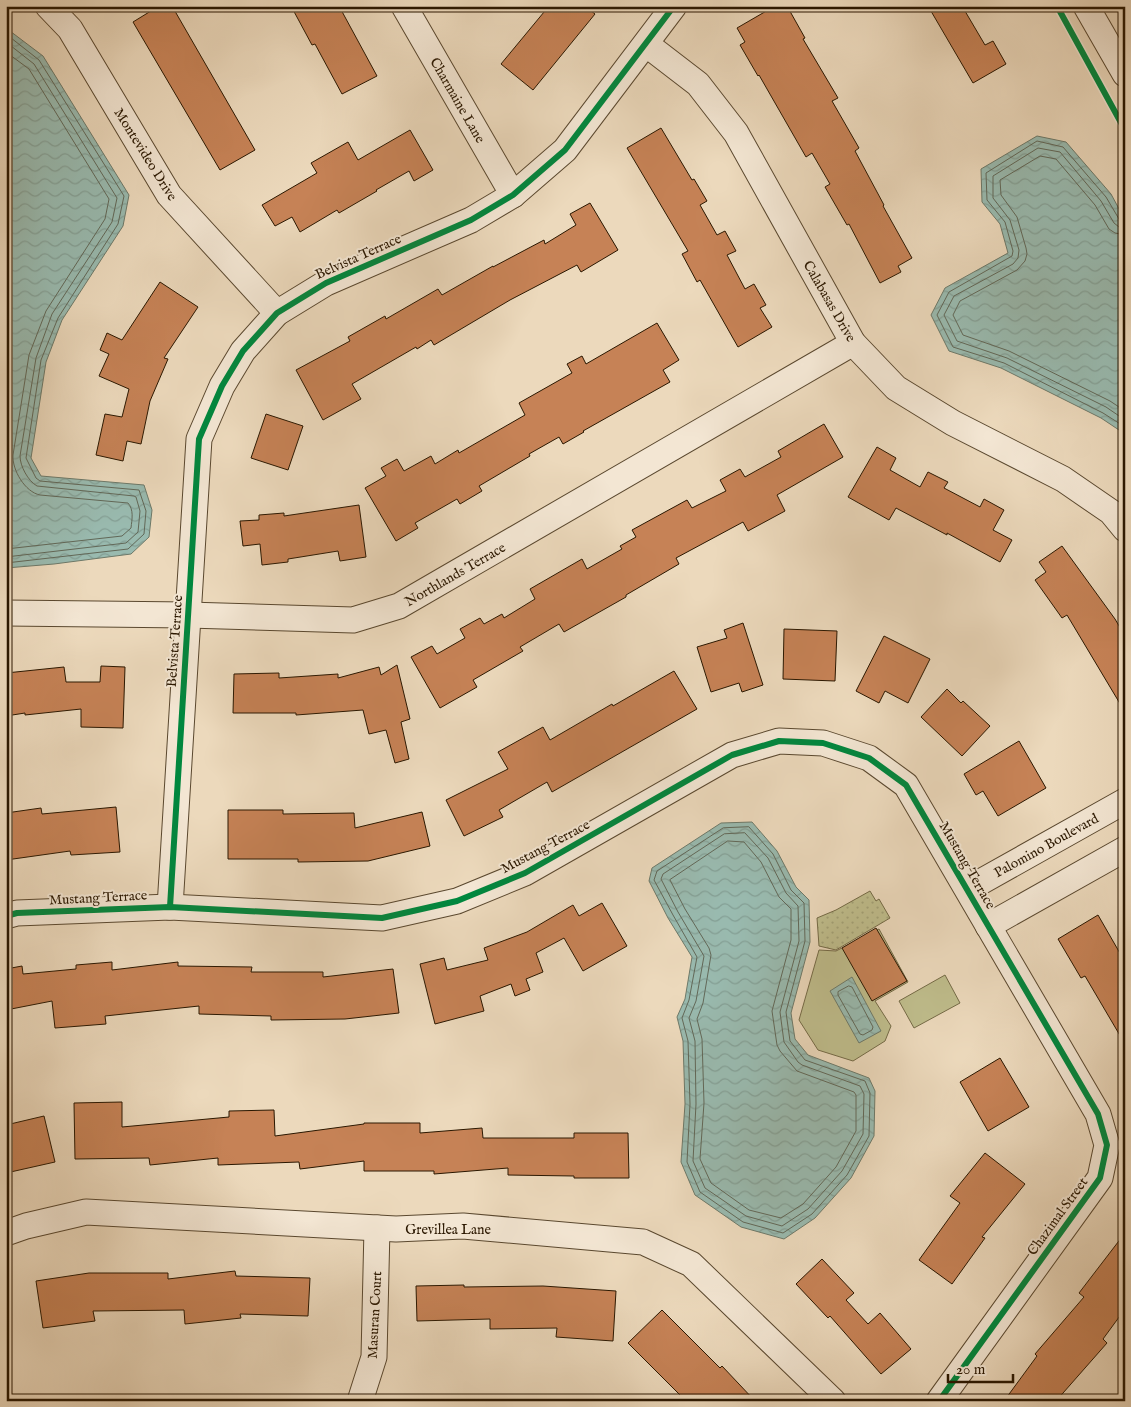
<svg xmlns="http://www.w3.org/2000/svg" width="1131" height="1407" font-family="'IM FELL English',serif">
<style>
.grass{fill:#bfbd8c;stroke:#746a46}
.park{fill:url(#park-dots);stroke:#746a46}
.water{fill:url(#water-waves);stroke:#6d7969}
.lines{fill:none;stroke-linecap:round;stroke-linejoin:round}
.shore{stroke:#626858;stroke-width:1}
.building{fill:#c68256;stroke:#2a1700}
.minor-casing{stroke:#5a482f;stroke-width:27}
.minor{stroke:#f3e6d3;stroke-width:25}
.cycleway-casing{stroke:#f3e6d3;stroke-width:9}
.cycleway{stroke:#00873e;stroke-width:6}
.labels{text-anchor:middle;stroke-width:4;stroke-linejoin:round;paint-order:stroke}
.street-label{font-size:14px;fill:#2a1700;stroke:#f3e6d3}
</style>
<defs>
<pattern id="park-dots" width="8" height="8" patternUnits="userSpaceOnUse" patternTransform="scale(1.25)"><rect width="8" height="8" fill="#bfbd8c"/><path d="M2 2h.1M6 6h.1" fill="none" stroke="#a4a277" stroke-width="1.8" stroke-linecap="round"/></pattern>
<pattern id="water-waves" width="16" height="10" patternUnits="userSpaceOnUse" patternTransform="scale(1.25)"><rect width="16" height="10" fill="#99baaf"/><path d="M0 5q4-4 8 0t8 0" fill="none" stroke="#849f95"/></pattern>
</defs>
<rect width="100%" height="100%" fill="#ecd9bc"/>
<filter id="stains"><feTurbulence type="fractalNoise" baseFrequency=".004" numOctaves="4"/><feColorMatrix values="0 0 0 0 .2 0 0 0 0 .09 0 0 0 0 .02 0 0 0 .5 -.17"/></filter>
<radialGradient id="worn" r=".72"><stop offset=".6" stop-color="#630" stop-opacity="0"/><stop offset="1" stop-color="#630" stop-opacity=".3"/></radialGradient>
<g class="grass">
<polygon points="879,929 908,982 875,1001 891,1026 885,1041 853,1061 818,1050 799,1020 819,950 836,951"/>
<polygon points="945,975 960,1003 914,1028 899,1001"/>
</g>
<polygon class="park" points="870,891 876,901 879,899 890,918 836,950 819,946 817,918 836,910"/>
<g class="water">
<polygon points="6,28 43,56 129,195 123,226 62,320 46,362 31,458 41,476 144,485 152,510 149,537 131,554 54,564 6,568"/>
<polygon points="1037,136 1066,142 1111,194 1125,220 1125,434 1101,418 1001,368 949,351 931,315 945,288 1008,253 1000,224 982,202 981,169"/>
<polygon points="752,822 777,851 796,887 809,900 810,942 791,1013 795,1039 808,1055 869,1078 875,1091 874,1136 851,1178 815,1218 784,1239 741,1227 695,1195 681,1162 685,1104 683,1041 677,1017 685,999 692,957 668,918 649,881 652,868 721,823"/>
<polygon points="852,977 881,1031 859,1043 830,991"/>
</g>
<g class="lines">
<g class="shore">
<polyline points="6,34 39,60 124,196 118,224 58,318 41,360 26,458 36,478 40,481 139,490 146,511 144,534 128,549 6,563"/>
<path d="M 6,42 L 34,64 L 117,198 L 112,222 L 52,314 L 36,358 L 20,456 C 20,466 28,481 37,486 L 134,496 L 136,497 L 140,511 L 138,532 L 126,543 L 6,557"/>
<path d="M 6,52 L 29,69 L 109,199 L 105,219 L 46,311 L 29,355 L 13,455 C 12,470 25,492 40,495 L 128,503 C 134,510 132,519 131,528 L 122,536 L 6,549"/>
<polyline points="1125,221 1119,219 1106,197 1063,147 1037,141 986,173 987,200 1005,222 1013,251 1012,256 949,292 937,315 953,347 1004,363 1103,413 1125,427"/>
<polyline points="1125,227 1119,227 1114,223 1101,201 1060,152 1038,148 993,176 993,198 1010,220 1019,250 1018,258 1013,264 954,296 944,315 957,341 1007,358 1106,407 1125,420"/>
<polyline points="1125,235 1115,233 1109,229 1095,205 1056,159 1040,156 1000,180 1001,195 1017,217 1026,248 1027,254 1025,261 1017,270 960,301 953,315 963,335 1009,351 1110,401 1125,411"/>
<polygon points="749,827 773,854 791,890 804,903 805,941 786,1012 790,1041 805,1060 865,1081 870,1093 869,1136 847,1175 812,1214 783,1233 743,1222 700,1192 687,1162 690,1104 688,1041 682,1018 689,1000 697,957 673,915 654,880 657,871 723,828"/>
<polygon points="745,833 768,858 786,893 798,906 799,941 780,1012 784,1042 798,1062 802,1065 860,1086 864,1094 863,1134 842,1171 808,1209 782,1226 746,1216 705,1188 693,1161 696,1104 695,1041 689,1018 696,1001 704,956 678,912 661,879 663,874 724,834"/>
<polygon points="728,841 744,842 761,862 779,897 791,909 791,940 772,1011 777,1045 780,1051 797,1071 854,1092 856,1095 856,1131 836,1167 803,1204 781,1218 749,1210 711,1183 700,1159 704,1103 702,1039 697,1019 703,1003 711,955 709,948 685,909 670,880"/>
<polygon points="849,986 852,987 873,1027 872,1030 863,1035 860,1034 838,995 838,992"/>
</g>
</g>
<g class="building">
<polygon points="159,6 172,6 255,150 220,170 133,22"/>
<polygon points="291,6 339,6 377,76 342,94 315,44 312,45"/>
<polygon points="549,6 585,6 595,14 533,90 501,64"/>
<polygon points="775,6 787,6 805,38 803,39 838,98 832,101 859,148 855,151 884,205 883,206 912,258 898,266 901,272 880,283 849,224 847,225 825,187 830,184 812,153 806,157 759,75 758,76 740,45 745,42 737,28"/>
<polygon points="928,6 962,6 985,45 993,41 1006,64 973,83"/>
<polygon points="661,128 692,180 694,179 707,201 700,205 717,235 725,231 736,251 727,255 745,289 754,284 766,305 760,308 772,327 738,347 700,280 697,282 682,254 688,251 627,148"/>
<polygon points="410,130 433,170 414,181 409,171 376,190 377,191 339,213 337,210 300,232 292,217 275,226 262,205 317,173 311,163 348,142 358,160"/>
<polygon points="590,203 618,250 581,272 577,265 510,300 434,345 431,340 417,349 416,347 352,384 361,399 323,420 296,370 350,341 348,337 385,316 386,319 438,289 442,295 493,266 493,267 544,240 545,244 576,225 570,214"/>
<polygon points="160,282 198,307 164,358 168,359 150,401 141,444 127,441 123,461 96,455 105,414 122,417 129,389 99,376 109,354 100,350 107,333 122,340"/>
<polygon points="657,323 679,360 663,370 670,382 583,431 584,432 563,444 559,437 529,454 530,456 479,486 482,491 460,504 457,499 415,523 418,528 396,541 365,488 386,476 381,468 397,459 404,471 431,456 435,464 458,450 459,453 525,415 519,403 572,373 567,364 582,356 586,364"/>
<polygon points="266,414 303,426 288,470 251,458"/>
<polygon points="824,424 843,457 777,495 785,511 748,531 743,522 676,558 679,564 626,595 626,597 564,632 559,624 520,647 523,651 473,680 477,687 440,708 411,657 432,646 437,654 465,638 460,629 480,618 484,624 502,614 504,618 535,599 530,589 582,559 587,569 622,549 620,546 636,537 632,530 687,500 692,508 726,491 720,480 740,469 745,477 781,457 778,451"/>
<polygon points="877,447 896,458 890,470 920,487 928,472 948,482 944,488 980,507 984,499 1004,510 993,530 1012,540 1000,562 947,533 947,535 896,508 889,520 848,497"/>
<polygon points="359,505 366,557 340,561 338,551 288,559 288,562 262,565 260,544 243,546 240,521 259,520 259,515 284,513 284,516"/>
<polygon points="1062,546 1115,619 1125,636 1125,712 1067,615 1062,618 1035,580 1046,572 1039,562"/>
<polygon points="743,623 763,685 742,692 739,683 711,692 697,647 727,638 724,630"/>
<polygon points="784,629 837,631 835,681 783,679"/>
<polygon points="884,636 930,659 908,703 885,691 879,703 856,691"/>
<polygon points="397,665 410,719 401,722 409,759 395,763 386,730 369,734 363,710 296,715 296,713 233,713 234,674 279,673 279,678 338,674 338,678 379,667 381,675"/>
<polygon points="101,666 125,667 123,728 81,727 81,709 25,715 25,713 6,716 6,673 64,667 66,682 100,682"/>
<polygon points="674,671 697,709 552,792 547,782 499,810 503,817 464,836 446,800 508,769 498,752 543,727 550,740 612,704 613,706"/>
<polygon points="947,689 961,703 963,701 990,726 962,756 921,717"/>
<polygon points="1019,741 1046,788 998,816 983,791 976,795 964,774"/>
<polygon points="116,807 120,852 71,855 70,851 6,860 6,813 41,808 42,814"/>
<polygon points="228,810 283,810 283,814 354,813 355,828 422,812 430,846 368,861 298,862 298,859 228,859"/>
<polygon points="602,903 627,946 583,971 564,938 536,953 543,972 526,979 530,990 515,996 511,984 480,996 484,1011 435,1024 420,964 444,958 447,970 488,960 484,948 527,932 573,905 579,916"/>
<polygon points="1098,915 1125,962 1125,1044 1085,976 1081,978 1058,939"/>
<polygon points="876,928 907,981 872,1001 842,948"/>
<polygon points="112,962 112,970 178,962 178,966 252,967 251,972 323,972 323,977 393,969 399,1013 345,1019 271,1020 271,1016 199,1014 199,1006 105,1016 106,1024 55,1028 52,1001 6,1010 6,969 22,966 23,974 76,969 76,965"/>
<polygon points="1000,1058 1029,1107 988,1131 960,1082"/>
<polygon points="122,1102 122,1127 229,1117 229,1111 274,1110 275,1136 364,1124 364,1123 420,1123 420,1133 482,1128 483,1138 574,1138 574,1133 628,1133 629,1178 574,1178 574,1176 508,1175 508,1168 434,1174 434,1171 364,1171 364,1161 300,1169 299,1162 218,1165 218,1158 150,1165 149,1158 75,1159 74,1103"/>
<polygon points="44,1116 55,1162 6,1173 6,1125"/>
<polygon points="985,1153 1025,1184 982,1237 985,1238 952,1284 919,1260 960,1203 950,1196"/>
<polygon points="1125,1233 1125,1309 1103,1339 1107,1343 1056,1401 1004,1401 1037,1356 1035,1354 1084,1297 1079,1293"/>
<polygon points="822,1259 854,1293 846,1300 868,1324 880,1313 911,1349 881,1374 830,1316 828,1318 796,1284"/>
<polygon points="235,1271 236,1276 310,1278 308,1316 240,1314 241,1318 185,1324 184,1310 93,1311 95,1321 43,1328 36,1281 89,1273 168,1273 168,1279"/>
<polygon points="464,1285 464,1287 543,1286 616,1291 613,1341 556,1337 557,1328 490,1329 490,1319 417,1321 416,1286"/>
<polygon points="662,1310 720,1368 722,1366 755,1401 686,1401 628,1343"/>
</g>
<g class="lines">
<g class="minor-casing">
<g id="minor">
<polyline points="48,6 70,29 169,195 277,313"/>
<polyline points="404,6 513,195"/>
<polyline points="1086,6 1125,74"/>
<polyline points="646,44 698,84 736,133 853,343 896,388 953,423 1063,479 1111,512 1125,529"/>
<polyline points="6,613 188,615 353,620 399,606 853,343"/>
<polyline points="968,889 1125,801"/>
<polyline points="170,907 199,439 222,386 243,351 277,313 326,283 471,220 513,195 565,150 674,6"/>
<polyline points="6,916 17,913 170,907 382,918 457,901 525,873 732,755 779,741 823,743 869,758 906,785 1098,1114 1107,1145 1100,1178 939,1401"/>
<polyline points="988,926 1125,849"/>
<polyline points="6,1233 26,1226 86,1212 396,1229 463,1226 643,1242 691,1264 833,1401"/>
<polyline points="360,1401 374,1357 377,1228"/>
</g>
</g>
<use href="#minor" class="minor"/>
<g class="cycleway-casing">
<g id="cycleway">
<polyline points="1057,6 1125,130"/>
<polyline points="170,907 199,439 222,386 243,351 277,313 326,283 471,220 513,195 565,150 674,6"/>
<polyline points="6,916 17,913 170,907 382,918 457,901 525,873 732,755 779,741 823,743 869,758 906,785 1098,1114 1107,1145 1100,1178 939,1401"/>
</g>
</g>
<use href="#cycleway" class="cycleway"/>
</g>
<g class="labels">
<g class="street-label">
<text transform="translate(458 100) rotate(60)" y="5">Charmaine Lane</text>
<text transform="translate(146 154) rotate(58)" y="5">Montevideo Drive</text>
<text transform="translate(358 256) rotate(-24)" y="5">Belvista Terrace</text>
<text transform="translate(830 301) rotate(60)" y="5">Calabasas Drive</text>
<text transform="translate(455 574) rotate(-30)" y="5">Northlands Terrace</text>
<text transform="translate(174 641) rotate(-86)" y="5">Belvista Terrace</text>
<text transform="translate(1046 845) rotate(-29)" y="5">Palomino Boulevard</text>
<text transform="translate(545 846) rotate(-28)" y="5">Mustang Terrace</text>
<text transform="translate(968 865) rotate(60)" y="5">Mustang Terrace</text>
<text transform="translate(98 897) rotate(-3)" y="5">Mustang Terrace</text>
<text transform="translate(1057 1216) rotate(-54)" y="5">Chazimal Street</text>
<text x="448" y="1234">Grevillea Lane</text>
<text transform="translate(374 1315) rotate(-87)" y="5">Masuran Court</text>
</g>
</g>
<rect width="1131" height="1407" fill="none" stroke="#ecd9bc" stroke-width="25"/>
<rect x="8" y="8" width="1116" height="1392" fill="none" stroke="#2a1700" stroke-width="2.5"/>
<rect x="12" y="12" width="1106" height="1382" fill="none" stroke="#2a1700"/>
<path d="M948 1374v8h65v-8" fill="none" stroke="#2a1700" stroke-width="2.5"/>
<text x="956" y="1374" font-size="15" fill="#2a1700" stroke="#f3e6d3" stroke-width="4" paint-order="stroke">20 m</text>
<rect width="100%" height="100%" filter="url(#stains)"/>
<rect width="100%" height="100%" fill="url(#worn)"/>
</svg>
